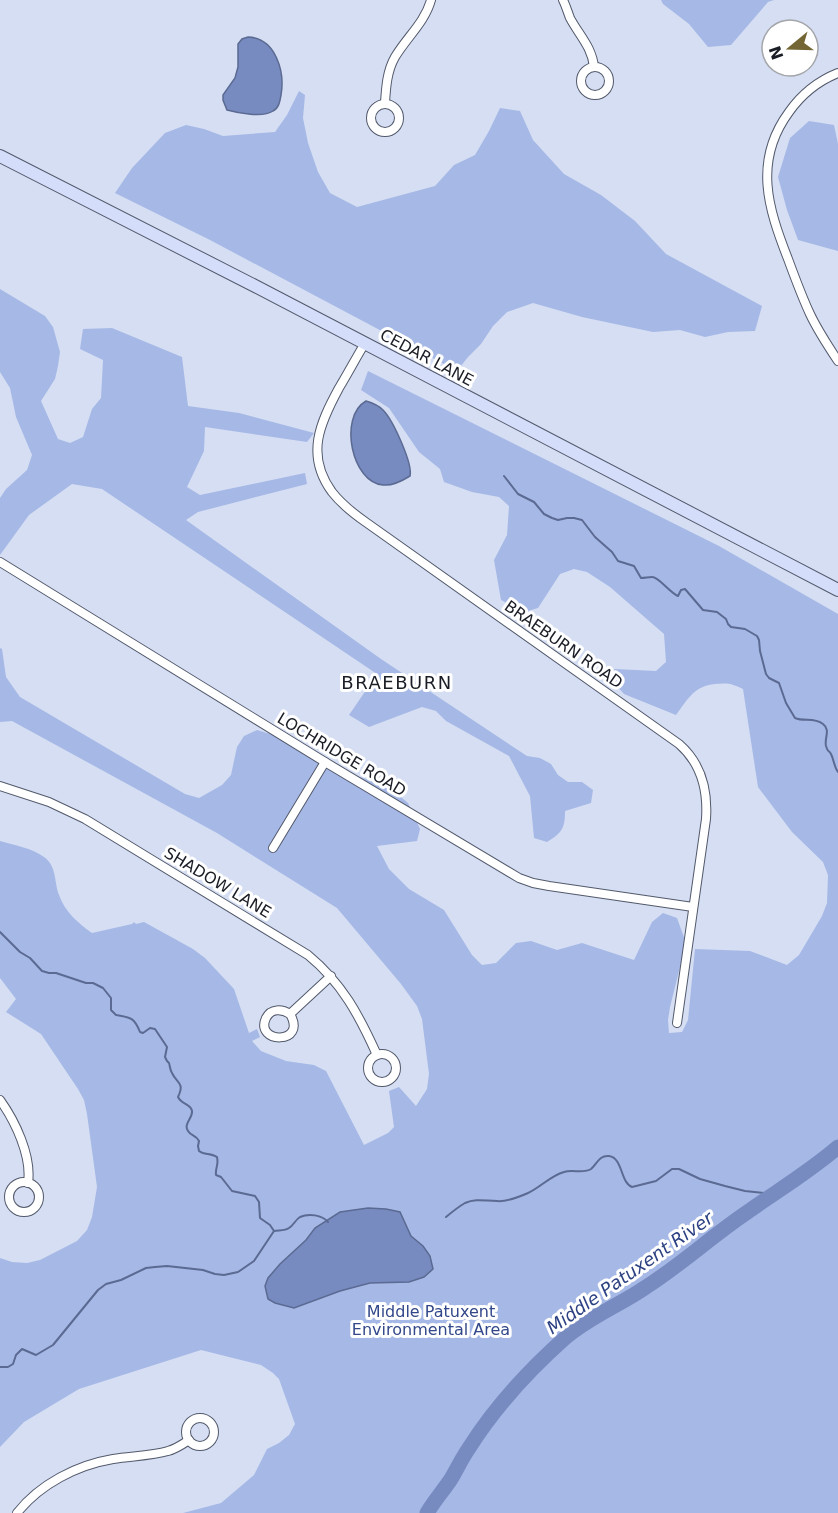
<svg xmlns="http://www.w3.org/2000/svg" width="838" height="1513" font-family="'DejaVu Sans',sans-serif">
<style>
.green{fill:#a6b8e5}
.water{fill:#778bc0;stroke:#5b6a92;stroke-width:1.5}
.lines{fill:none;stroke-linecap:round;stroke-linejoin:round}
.stream{stroke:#5b6a92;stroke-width:2}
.river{stroke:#778bc0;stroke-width:15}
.street-casing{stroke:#52596b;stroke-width:10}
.secondary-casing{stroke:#52596b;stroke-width:14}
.street{stroke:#fff;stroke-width:8}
.secondary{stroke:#d4ddfa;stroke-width:12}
.labels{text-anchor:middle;stroke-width:6;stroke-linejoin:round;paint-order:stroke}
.street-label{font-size:16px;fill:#1a1d25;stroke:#fff}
.park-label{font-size:16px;fill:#32488a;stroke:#fff}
.neighbourhood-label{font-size:18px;letter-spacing:1.5px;fill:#1a1d25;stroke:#fff}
.water-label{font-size:18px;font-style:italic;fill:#2c4182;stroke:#fff}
</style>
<rect width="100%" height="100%" fill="#d5def3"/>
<g class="green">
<polygon points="661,0 774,0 768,2 731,45 708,47 689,24 663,4"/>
<polygon points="299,91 305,95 303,118 308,143 318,172 330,193 357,207 435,186 454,165 475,155 489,131 500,108 520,111 533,140 564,174 601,195 635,221 666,254 762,306 755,331 728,332 705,337 680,330 653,332 582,317 533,303 507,312 493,326 481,344 468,357 457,371 210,240 115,193 132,168 165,133 186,125 204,129 223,136 275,132 287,115"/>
<polygon points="809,121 834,125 838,144 838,251 798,240 787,210 778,177 790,138"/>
<path d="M 0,289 L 45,316 L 53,327 L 60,352 L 58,366 L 55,379 L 41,401 L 58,439 L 70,443 L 83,437 L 92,409 L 101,398 L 103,360 L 80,349 L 83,329 L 112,328 L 182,357 L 188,406 L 239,413 L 314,433 L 307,442 L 205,427 L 204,451 L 187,487 L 200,495 L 305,473 L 307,484 L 198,512 L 186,520 L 381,659 L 527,756 L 540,758 L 551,764 L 558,775 L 568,782 L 582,782 L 593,790 L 591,803 L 565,811 C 565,828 562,833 547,842 L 534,838 L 530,796 L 509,756 L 446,721 L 436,711 L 422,707 L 369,727 L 349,715 L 377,674 L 102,489 L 72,484 L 29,515 L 0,555 L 0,498 L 6,489 L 27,470 L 32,455 L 16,417 L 10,388 L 0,372 Z"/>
<path d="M 368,371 L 719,546 L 838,614 L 838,1513 L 183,1513 L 221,1503 L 254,1475 L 267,1449 L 279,1443 L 289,1435 L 295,1424 L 279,1379 L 273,1373 L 261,1365 L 201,1350 L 79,1389 L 24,1422 L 0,1447 L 0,1258 L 12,1262 L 27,1263 L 40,1260 L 77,1241 L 87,1230 L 92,1217 L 97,1187 L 87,1114 L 84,1100 L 78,1089 L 41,1034 L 6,1012 L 16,999 L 0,978 L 0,841 C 14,845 32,848 44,857 C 57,866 54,882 59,895 C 65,912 78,923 92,933 L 132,924 L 134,922 L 136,924 L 144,922 L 193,949 L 205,958 L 234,989 L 249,1033 L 257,1029 L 260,1037 L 252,1041 L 261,1051 L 286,1061 L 314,1065 L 326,1071 L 364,1145 L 388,1133 L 394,1127 L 389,1091 L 399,1087 L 416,1106 L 427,1089 L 429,1074 L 422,1019 L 417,1006 L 401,984 L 337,908 L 217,833 L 12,721 L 0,722 L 0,648 L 2,649 L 6,677 L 20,697 L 185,794 L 199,798 L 222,785 L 231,775 L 237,747 L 244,736 L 257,730 L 283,738 L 323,765 L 388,786 L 408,803 L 420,829 L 417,841 L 377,846 L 389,869 L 409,889 L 444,910 L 472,955 L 482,965 L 496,963 L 516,943 L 531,941 L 557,950 L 582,943 L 634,960 L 652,922 L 663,913 L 677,918 L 686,943 L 670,1007 L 668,1020 L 669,1033 L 682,1032 L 688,1020 L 695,949 L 750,951 L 787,965 L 799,955 L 822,916 L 827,903 L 828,875 L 823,862 L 792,832 L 758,787 L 743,689 C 730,683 729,683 715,684 C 694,686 688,699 676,715 L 624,694 L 615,684 L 614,669 L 656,671 L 666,662 L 664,634 L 610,587 L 587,572 L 574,569 L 560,574 L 538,608 L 524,612 L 501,600 L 494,560 L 507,535 L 509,506 L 499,497 L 472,492 L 444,482 L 440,469 L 419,452 L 389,408 L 361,390 Z"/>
</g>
<g class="water">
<path d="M 248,37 C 276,38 285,72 281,95 C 280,101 279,108 273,111 C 263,118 238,113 227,110 L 223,100 L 223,95 L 235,78 L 238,67 L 238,44 L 242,39 Z"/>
<path d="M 366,401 C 373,403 378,405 383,410 C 393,420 413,464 410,476 C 402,481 392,486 383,485 C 352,483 338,417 366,401 Z"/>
<polygon points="368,1208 386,1209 400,1212 411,1236 423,1246 430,1256 433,1269 424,1277 409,1282 370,1283 340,1291 294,1308 275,1303 268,1299 265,1286 268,1278 280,1264 306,1240 315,1228 340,1212"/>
</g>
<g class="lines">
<g class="stream">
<path d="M 504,476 L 518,494 L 534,502 L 544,514 L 552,518 L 558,520 L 567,518 L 574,518 L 582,520 L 595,537 L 612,552 L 618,561 L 634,566 L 641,578 C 645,578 648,577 652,577 C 659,577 669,592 678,596 L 681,590 L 685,589 L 703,610 L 717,612 L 726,619 L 728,624 L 731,627 L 745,629 L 757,636 L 759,640 L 760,651 L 766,674 L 769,678 L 779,683 L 786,703 L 795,718 C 804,722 814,717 823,724 C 831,730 824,738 826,746 C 828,753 828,749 831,754 C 834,760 834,767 838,772"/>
<path d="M 0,932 L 20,952 L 30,958 L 42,971 L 49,973 L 56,973 L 86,983 L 93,983 L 103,988 L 111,998 L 111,1010 L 116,1015 C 131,1018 134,1017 140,1032 L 143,1033 L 150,1028 L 155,1029 L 167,1047 L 165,1057 L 167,1061 L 169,1063 C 170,1066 170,1070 172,1073 C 177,1084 185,1082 178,1097 C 182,1105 191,1104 192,1111 C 193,1118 183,1124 188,1131 C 191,1136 196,1135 199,1141 L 198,1146 L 199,1151 C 204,1155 211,1153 217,1157 C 219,1166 215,1167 216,1175 L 221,1177 L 232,1191 L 255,1196 L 259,1202 L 260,1218 L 270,1225 L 274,1231"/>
<path d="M 446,1217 C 452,1212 458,1207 465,1203 C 476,1198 485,1201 497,1201 C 506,1202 519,1197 528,1193 C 541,1187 550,1176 564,1172 C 572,1169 584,1174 591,1169 C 597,1164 599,1155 609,1156 C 623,1158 620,1182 632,1187 L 656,1181 L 672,1169 L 679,1169 L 700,1179 L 725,1186 L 745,1191 L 775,1194"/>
<path d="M 0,1367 L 8,1367 L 13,1364 L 16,1355 L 22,1349 L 36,1355 L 53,1345 L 98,1290 L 106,1284 L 121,1280 L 146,1268 L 155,1267 L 167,1266 L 203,1270 L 215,1274 L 224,1275 L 238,1272 L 254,1261 L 274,1231 C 279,1230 285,1231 289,1228 C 294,1225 295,1220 300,1217 C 309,1213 322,1215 328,1222"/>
</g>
<path class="river" d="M 427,1513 C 434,1501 443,1491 451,1479 C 457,1469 462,1458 469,1448 C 495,1407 529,1370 565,1338 C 589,1317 620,1305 646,1287 C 682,1264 713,1235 749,1211 C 780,1189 809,1172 838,1147"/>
<g class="street-casing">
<g id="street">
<path d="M 563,0 C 566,6 568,13 570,18 C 579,35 592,47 594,67"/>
<circle cx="595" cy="81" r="14"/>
<path d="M 838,73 C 818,81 801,95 789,112 C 753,161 768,208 788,259 C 795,278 802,297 810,314 C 818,331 828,346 838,361"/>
<path d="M 385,103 C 386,87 387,71 395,57 C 407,37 425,22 431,0"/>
<circle cx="385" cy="118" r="14"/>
<path d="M 365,343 C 356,358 348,373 339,388 C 320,423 305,455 332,492 C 342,505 354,514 367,523 L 679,744 C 702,764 708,790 706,819 L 677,1023"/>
<polyline points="0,562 325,762 519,878 533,883 549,886 693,907"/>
<path d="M 0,786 L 49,802 L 85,819 L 308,955 C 342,983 359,1015 377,1055"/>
<polyline points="273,848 325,762"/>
<path d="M 290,1014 C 308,1045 254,1044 266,1018 C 271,1008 282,1009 290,1014 L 331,976"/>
<circle cx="382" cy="1068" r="14"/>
<path d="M 0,1100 C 15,1121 32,1156 28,1183"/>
<circle cx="24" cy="1197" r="15"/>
<circle cx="200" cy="1432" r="14"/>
<path d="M 17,1513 C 40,1484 77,1465 113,1459 C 131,1456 151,1456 168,1451 C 176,1449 183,1444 189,1440"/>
</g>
</g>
<g class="secondary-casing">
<polyline id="secondary" points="0,156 257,287 838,590"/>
</g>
<use href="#street" class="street"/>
<use href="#secondary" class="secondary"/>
</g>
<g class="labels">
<g class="street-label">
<text transform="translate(427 357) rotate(28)" y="6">CEDAR LANE</text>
<text transform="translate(564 644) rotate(35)" y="6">BRAEBURN ROAD</text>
<text transform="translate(342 754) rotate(31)" y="6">LOCHRIDGE ROAD</text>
<text transform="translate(218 882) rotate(31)" y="6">SHADOW LANE</text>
</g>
<g class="park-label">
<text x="431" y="1317">Middle Patuxent<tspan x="431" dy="18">Environmental Area</tspan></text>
</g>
<g class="neighbourhood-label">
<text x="397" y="689">BRAEBURN</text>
</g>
<g class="water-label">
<text transform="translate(630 1273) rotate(-35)" y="6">Middle Patuxent River</text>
</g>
</g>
<g transform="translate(790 48) rotate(251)"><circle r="28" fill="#ffffff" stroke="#a3a5a8" stroke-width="1.5"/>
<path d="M0-4.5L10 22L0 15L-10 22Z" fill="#746634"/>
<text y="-9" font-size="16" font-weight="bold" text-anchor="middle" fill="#1a1d25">N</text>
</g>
</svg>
